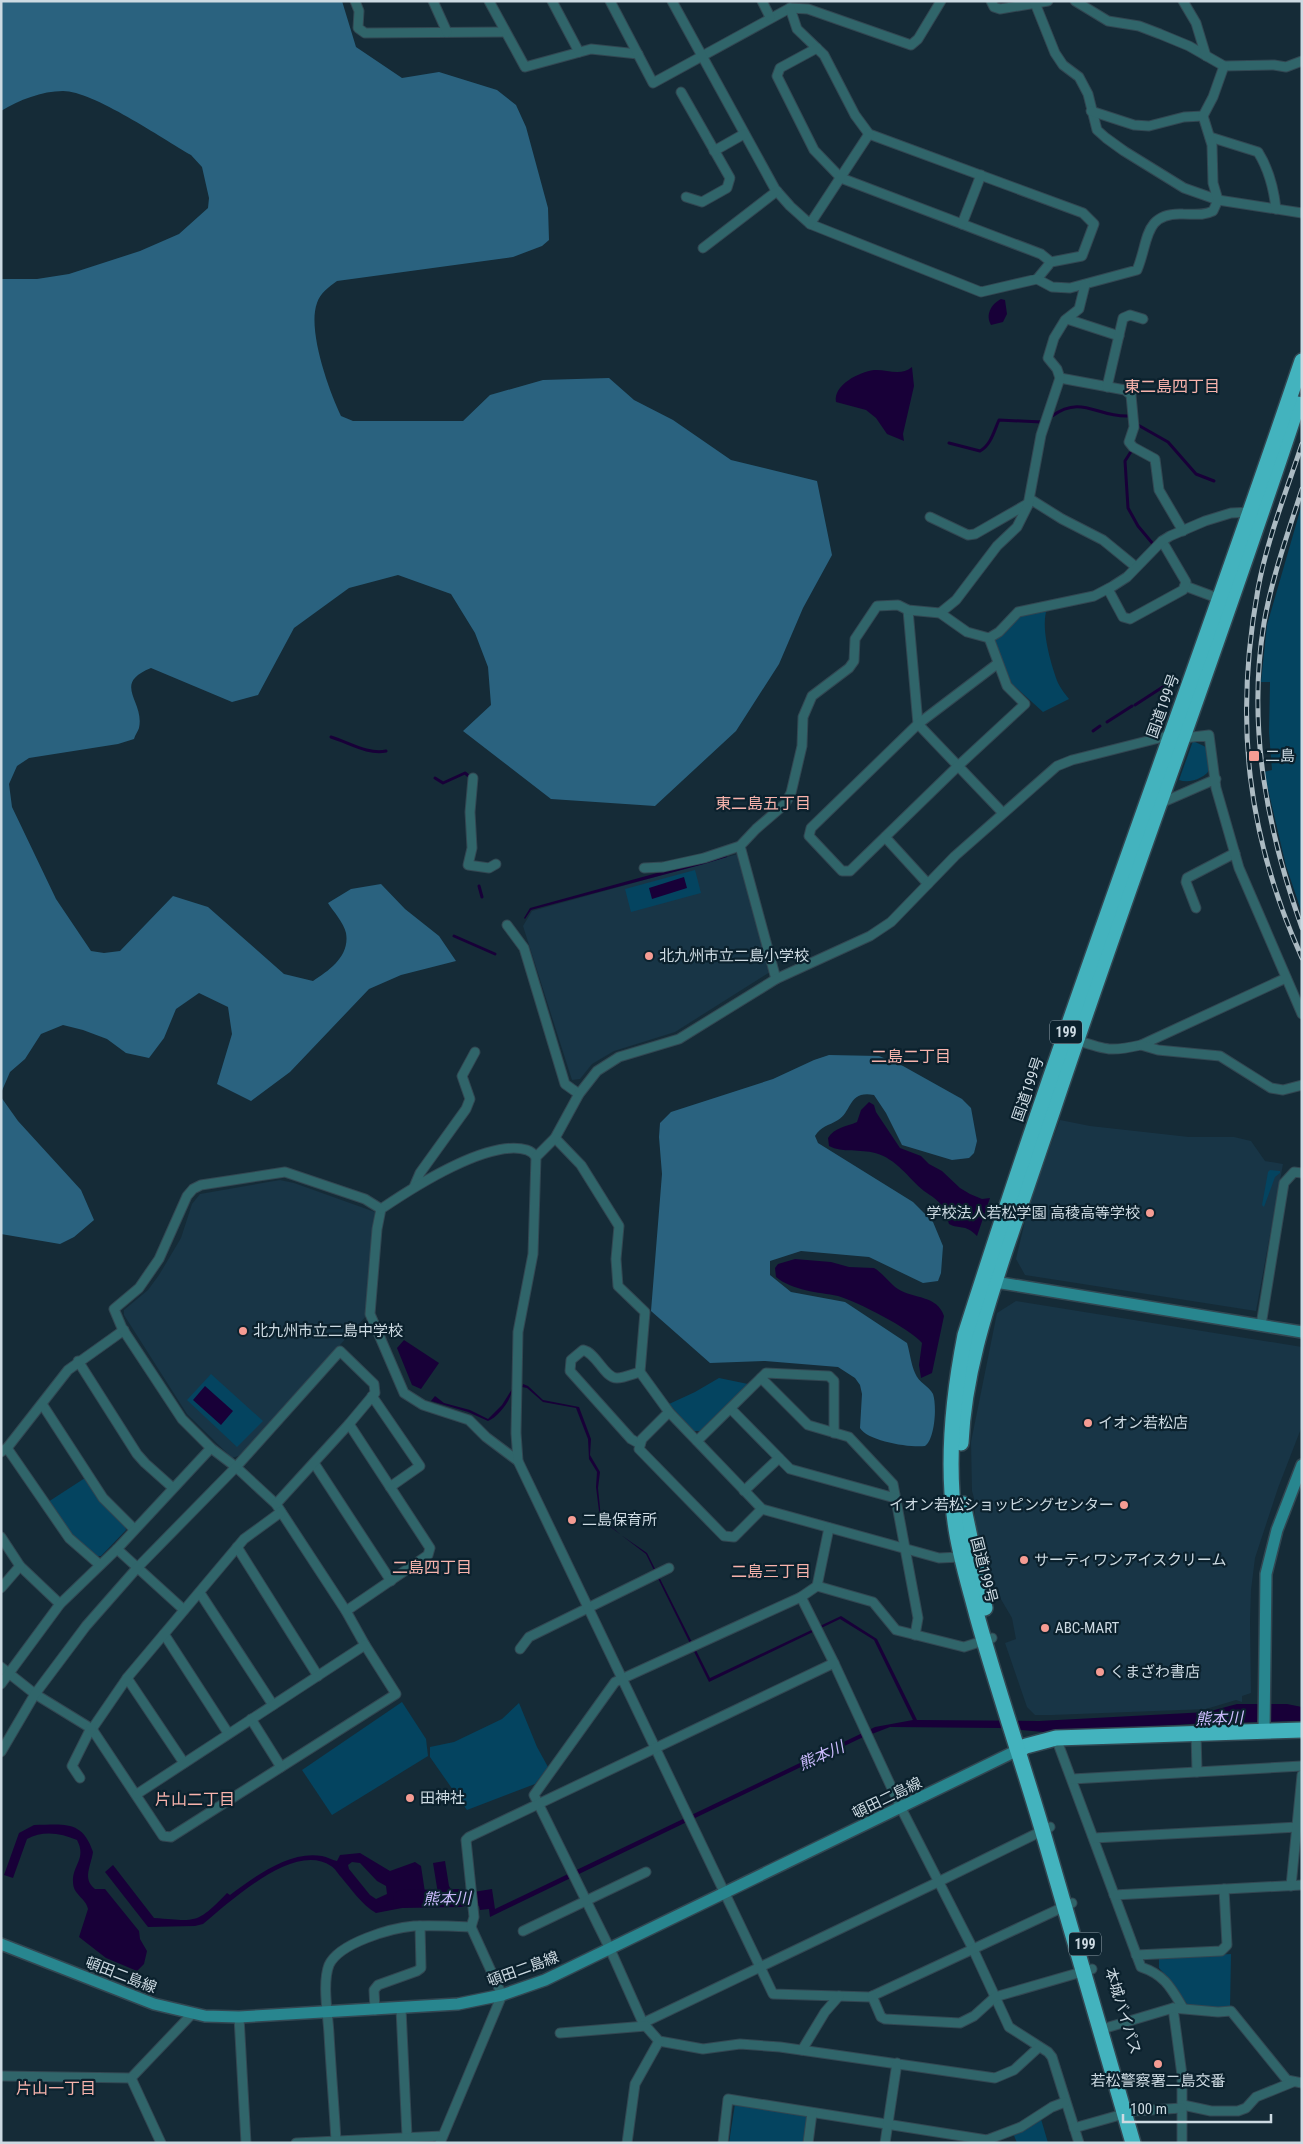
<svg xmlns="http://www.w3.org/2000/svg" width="1303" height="2144" font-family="'Roboto Condensed','Noto Sans JP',sans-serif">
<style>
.built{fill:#183546}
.green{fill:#044460}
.forest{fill:#2a627f}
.water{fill:#180038;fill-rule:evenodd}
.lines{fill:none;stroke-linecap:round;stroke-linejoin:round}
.stream{stroke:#180038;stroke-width:3}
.river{stroke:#180038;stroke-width:18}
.street-casing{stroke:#324752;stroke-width:11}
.secondary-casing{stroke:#324752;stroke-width:14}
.highway-casing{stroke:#324752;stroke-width:18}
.street{stroke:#30656a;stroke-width:9}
.secondary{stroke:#28868f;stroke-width:11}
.highway{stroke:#43b3be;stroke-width:15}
.rail-casing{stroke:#acbbc3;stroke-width:5}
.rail{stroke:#0b212d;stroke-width:3;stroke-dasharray:9;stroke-linecap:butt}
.poi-dot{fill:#f59c93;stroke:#0b212d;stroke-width:2}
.labels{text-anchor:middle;stroke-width:4.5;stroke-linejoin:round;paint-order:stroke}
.shield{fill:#0b212d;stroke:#93a2ac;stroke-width:1}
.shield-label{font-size:14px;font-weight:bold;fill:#cddae2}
.street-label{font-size:15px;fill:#cddae2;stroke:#0b212d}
.poi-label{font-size:15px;fill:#cddae2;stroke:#0b212d;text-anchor:start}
.neighbourhood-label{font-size:16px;fill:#f7b3ac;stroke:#0b212d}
.water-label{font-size:16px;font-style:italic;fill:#ccbcfe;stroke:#0b212d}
</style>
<rect width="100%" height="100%" fill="#152b37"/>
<g class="built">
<polygon points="738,854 770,972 675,1032 614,1051 592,1064 580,1079 572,1080 523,926 532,911"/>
<polygon points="1060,1120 1090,1126 1189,1137 1234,1137 1251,1141 1265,1161 1283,1164 1256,1311 1025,1275 1016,1259 1029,1204"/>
<polygon points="280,1180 294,1183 375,1212 367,1315 241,1455 232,1458 187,1414 124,1315 124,1310 148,1290 159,1275 181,1238 192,1204 200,1194"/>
<polygon points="1016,1301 1302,1347 1302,1426 1278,1488 1255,1558 1251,1590 1250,1621 1251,1693 1242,1696 1242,1702 1236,1700 1206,1709 1052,1715 1035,1715 1027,1707 1005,1643 1016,1639 1012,1618 995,1589 976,1533 974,1498 972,1491 971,1442 997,1313"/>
</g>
<g class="green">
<polygon points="1302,504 1302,913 1286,866 1264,772 1272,770 1269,732 1270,682 1261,682 1267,625"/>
<path d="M 1047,609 C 1040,627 1051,665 1058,683 C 1061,689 1065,694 1069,699 L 1043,712 L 1012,684 L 994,640 L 1020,614 Z"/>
<path d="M 1193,741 L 1206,747 L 1211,768 C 1205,778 1190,784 1179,780 Z"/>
<polygon points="695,870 701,893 631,912 625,889"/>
<polygon points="1270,1170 1280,1171 1280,1173 1275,1177 1264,1207 1262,1205 1268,1172"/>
<polygon points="211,1374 263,1421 237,1447 187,1400"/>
<polygon points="719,1378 748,1384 700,1431 694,1431 669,1404 695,1392"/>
<polygon points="85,1478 102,1503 125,1525 126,1530 101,1556 94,1556 70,1533 48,1502"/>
<polygon points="402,1702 426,1739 428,1756 332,1815 302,1770"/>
<polygon points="519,1703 537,1747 548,1767 535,1784 467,1810 430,1757 430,1747 454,1742 502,1719"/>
<polygon points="1231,1954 1230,2009 1189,2007 1172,1982 1159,1968 1159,1958"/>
<polygon points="735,2104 808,2116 804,2143 729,2143"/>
<polygon points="1041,2119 1048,2143 1017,2143 1013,2133"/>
</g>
<g class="forest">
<path d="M 1,1 L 342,1 L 356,47 L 402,78 L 439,72 L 497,90 L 516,105 L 526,127 L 548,208 L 549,240 L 542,246 L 513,257 L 337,281 C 329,287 320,293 317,303 C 307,330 329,391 341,416 L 353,421 L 463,421 L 490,395 L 543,380 L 609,378 L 634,400 L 673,420 L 731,460 L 817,481 L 832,555 L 803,608 L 779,664 L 736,731 L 655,806 L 551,799 L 463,731 L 491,705 L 488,667 L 475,633 L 451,594 L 398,575 L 349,588 L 294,628 L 258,695 L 232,702 L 151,668 C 111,684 145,701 139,728 C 138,731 135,735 134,739 L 118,744 L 29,758 L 17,766 L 9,784 L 12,807 L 56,899 L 91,951 L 104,953 L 120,951 L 173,896 L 208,907 L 284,974 L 313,981 C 330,970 350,956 346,933 C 344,923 333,911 328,903 L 351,889 L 381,884 L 405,909 L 439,936 L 456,961 L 401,975 L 369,989 L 290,1072 L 251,1101 L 217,1084 L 232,1034 L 228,1007 L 199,993 L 176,1009 L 164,1038 L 149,1058 L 126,1053 L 107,1039 L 83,1030 L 63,1025 L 41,1034 L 25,1059 L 10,1072 L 1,1093 L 1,279 L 37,279 L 69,274 L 140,251 L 179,234 L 208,208 L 209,198 L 202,167 L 191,155 C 163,139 93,91 63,91 C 42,91 19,100 1,111 Z"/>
<path d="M 829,1055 L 879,1056 L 903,1066 L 962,1099 L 971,1108 L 977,1141 L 974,1153 L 969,1158 L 952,1160 L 902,1145 L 886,1113 L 874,1095 C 848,1090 852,1112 838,1120 C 828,1126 821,1126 815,1136 L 818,1143 L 913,1202 L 933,1222 L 943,1246 L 941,1273 L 938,1281 L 923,1283 L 869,1257 L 801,1251 L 770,1261 L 770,1275 L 791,1292 L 845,1302 L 907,1343 C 910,1353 911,1364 915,1373 C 919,1383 929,1386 933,1394 C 937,1406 935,1439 925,1446 C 910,1448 867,1441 860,1428 L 862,1394 L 860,1385 L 855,1378 L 838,1367 L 765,1361 L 710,1363 L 651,1311 L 662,1174 L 659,1137 L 660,1123 L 671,1112 L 773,1079 L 814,1060 Z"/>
<polygon points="1,1097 18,1121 81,1190 94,1220 74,1237 60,1244 1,1234"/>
</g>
<g class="water">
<path d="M 1001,299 L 1005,300 L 1007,314 L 1003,322 L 991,325 C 985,315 991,304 1001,299 Z"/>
<path d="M 912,367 L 914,386 L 903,434 L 904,441 L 887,434 L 876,418 L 866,410 L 836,402 C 833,385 859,372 874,370 C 887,369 900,377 912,367 Z"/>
<polygon points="726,854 727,857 704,864 531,910 525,919 524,918 530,908"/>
<polygon points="684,877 687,888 652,899 649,888"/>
<path d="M 869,1102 L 874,1105 L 876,1112 L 900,1148 L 921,1156 L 929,1164 L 942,1171 L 960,1188 L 970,1194 L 982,1199 L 990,1198 L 977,1236 C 964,1223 960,1230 949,1224 C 947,1218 946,1211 942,1206 C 937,1199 931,1196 924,1191 C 908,1178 897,1159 875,1153 C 861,1149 842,1153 829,1146 L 828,1138 C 835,1127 846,1127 857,1122 L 861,1110 Z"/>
<path d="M 795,1259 L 831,1262 L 849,1267 L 874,1268 C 883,1273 889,1283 898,1289 C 914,1299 937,1295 944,1316 L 932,1373 L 921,1378 L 919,1365 L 922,1343 C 911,1329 856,1301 838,1296 C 818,1292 793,1291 776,1277 L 775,1268 L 778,1264 Z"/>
<polygon points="404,1340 439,1363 421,1389 412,1385 397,1348"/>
<polygon points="523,1384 528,1386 543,1400 579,1407 591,1439 590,1455 600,1472 598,1488 601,1518 621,1535 647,1553 710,1678 841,1616 877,1639 917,1720 1039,1721 1207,1712 1237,1704 1287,1704 1302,1707 1302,1721 1189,1724 1054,1733 999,1728 890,1727 859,1739 490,1917 489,1909 480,1910 479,1906 475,1906 475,1901 440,1906 433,1863 445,1861 449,1886 455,1895 492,1889 495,1909 875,1727 913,1720 874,1640 840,1619 709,1682 646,1554 600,1519 596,1487 597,1472 589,1459 588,1439 576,1408 543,1402 527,1388 522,1387"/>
<polygon points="205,1386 233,1411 221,1425 193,1400"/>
<path d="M 512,1389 C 512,1399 498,1417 488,1421 L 468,1412 L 431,1401 L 435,1396 L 444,1403 L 470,1410 L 488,1419 L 502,1405 Z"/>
<path d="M 34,1825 C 63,1825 82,1819 93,1852 C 91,1866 82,1879 95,1889 L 105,1889 L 139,1931 L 140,1939 L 147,1951 L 144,1964 L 137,1971 L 106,1958 L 79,1937 L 88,1909 C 86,1898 73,1895 73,1882 C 72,1865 87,1859 77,1840 C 61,1833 43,1830 27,1839 L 13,1878 L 4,1875 L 19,1833 Z"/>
<path d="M 360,1853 L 390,1871 L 415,1862 L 421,1866 L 426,1899 L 423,1904 L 376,1913 C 361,1904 352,1890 341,1877 C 338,1874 335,1868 331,1866 C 294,1841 230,1902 203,1924 L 195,1926 L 148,1927 L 105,1872 L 113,1865 L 154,1918 C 197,1921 196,1925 227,1893 L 230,1895 C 254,1877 290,1850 322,1856 C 327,1857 332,1860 337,1861 L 340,1855 ZM 352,1862 L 360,1863 L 377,1881 L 386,1886 L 387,1894 L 376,1899 L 370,1895 L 349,1869 L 348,1865 Z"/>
</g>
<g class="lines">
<g class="stream">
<path d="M 1052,416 C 1082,394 1098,418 1129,416"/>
<polyline points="1138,425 1168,442 1196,474 1214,481"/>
<path d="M 949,443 L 980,451 C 991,445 994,431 999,420 L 1042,422"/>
<polyline points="1132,450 1125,461 1128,508 1138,526 1153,544"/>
<polyline points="1135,705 1172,681 1178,682"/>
<polyline points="1107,722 1132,706"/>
<polyline points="1093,731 1100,726"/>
<path d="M 331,737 C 348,742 368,755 386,751"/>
<polyline points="435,778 443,783 465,773 471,778"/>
<polyline points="479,886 482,897"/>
<polyline points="454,936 495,954"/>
</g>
<polyline class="river" points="402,1899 461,1898"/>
<g class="street-casing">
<g id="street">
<polyline points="355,1 359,11 358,28 365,33 505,32"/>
<polyline points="433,1 447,32"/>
<polyline points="489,1 525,67 591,49 638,54"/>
<polyline points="552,1 579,52"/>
<polyline points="610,1 653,83 790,8 808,9 911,45 918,39 941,1"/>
<polyline points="672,1 775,189 790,206 810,224 981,292 1037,279 1051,262 1082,256 1094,224 1083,213 869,134 855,115 824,55 797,29 790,8"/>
<polyline points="762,1 770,17"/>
<polyline points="991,1 994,7 1000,9 1048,1"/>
<polyline points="1075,1 1108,21 1139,26 1160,34 1189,46 1224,66 1274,65 1286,67 1302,61"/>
<polyline points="1183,1 1196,23 1206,56"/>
<polyline points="1035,3 1055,53 1063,65 1079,77 1088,94 1097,130 1106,138 1124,151 1184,188 1218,200 1302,213"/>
<polyline points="817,48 780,68 777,76 814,150 841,178 1041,254 1051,262"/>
<polyline points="681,92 730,178 727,188 702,202 686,197"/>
<polyline points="1091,111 1134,125 1149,126 1184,117 1203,116"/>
<path d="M 1210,137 L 1258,152 C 1268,168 1274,190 1276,209"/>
<polyline points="714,151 744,134"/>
<polyline points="810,224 869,134"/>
<polyline points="962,224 981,175"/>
<polyline points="703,248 777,191"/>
<path d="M 1037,279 L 1052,287 L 1070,288 L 1137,270 C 1149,242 1143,212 1183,214 C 1194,214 1203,216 1213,211 L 1218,200 L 1213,183 L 1212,145 L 1203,116 L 1213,97 L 1224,66"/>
<polyline points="1067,319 1119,336"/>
<polyline points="1060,378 1125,390 1131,395 1134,427 1129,442 1133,447 1155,459 1159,490 1183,531"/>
<polyline points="1107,387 1123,318 1130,315 1143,319"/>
<polyline points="1030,499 1062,519 1103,540 1136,567"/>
<polyline points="930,517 968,535 975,534 1029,503"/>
<polyline points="1185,586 1220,599"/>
<polyline points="1108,589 1123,617 1130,619 1183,590 1186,582 1162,541"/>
<polyline points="908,610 918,724 1002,812"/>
<polyline points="940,613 956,600 997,546 1017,527 1028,505 1041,435 1060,378 1057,369 1048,358 1054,338 1065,320 1079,309 1085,285"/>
<polyline points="989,638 1007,686 1025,704 958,766 850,871 842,871 809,836 811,828 918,724 997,664"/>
<polyline points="473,778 470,812 472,848 468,865 489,868 496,864"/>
<polyline points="1161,803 1216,779"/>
<polyline points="885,837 928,884"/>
<polyline points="740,846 776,979"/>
<polyline points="644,868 663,867 704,858 740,846 756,829 785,804 791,793 802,746 803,717 812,696 849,668 854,661 855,639 877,606 898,605 908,610 940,613 967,632 989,638 999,632 1018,612 1094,596 1113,586 1127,577 1162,541 1170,536 1205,521 1231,513 1252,512"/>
<polyline points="1196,908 1186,882 1187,878 1235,853"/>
<polyline points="507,925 524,948 565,1084 579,1094"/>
<path d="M 1076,1040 C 1106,1050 1110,1052 1141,1045 L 1286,978"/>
<polyline points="1141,1045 1158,1050 1220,1056 1271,1088 1283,1090 1302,1085"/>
<polyline points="555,1138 581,1165 619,1226 616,1259 618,1286 645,1312 640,1372 669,1412 762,1509 939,1558 961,1557"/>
<polyline points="414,1187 420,1173 466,1109 470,1099 462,1076 475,1052"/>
<polyline points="1261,1325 1284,1183 1294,1172 1302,1173"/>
<polyline points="78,1361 137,1454 145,1463 173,1488"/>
<path d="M 640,1372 C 633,1374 624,1378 617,1378 C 604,1378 597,1353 583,1350 L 571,1360 L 570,1371 L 631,1439 L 640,1444"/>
<polyline points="761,1378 808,1425 849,1437 893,1484 918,1618 915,1635"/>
<polyline points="372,1396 420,1466 390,1487"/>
<polyline points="42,1404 103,1498 134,1529"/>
<polyline points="731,1409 790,1469 895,1498"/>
<polyline points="669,1412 642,1439 639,1449 724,1536 734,1537 762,1509"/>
<polyline points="697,1441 766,1373 829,1376 834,1381 834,1433"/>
<polyline points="7,1448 69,1538 100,1565"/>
<polyline points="1,1452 7,1448 68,1370 124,1330"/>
<path d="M 518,1461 L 486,1437 L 469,1420 L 423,1405 L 404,1393 L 370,1314 L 377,1229 L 381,1209 C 412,1188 489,1138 527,1150 C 530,1151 534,1154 536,1157"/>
<polyline points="314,1463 391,1581"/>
<polyline points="744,1491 779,1458"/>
<polyline points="1,1537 20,1566 60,1604"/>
<polyline points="237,1547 318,1676"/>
<polyline points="117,1549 184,1610"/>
<polyline points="817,1586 829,1528"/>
<polyline points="1,1588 20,1566"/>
<polyline points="200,1593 273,1705"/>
<polyline points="801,1597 834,1663 901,1808 973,1949 1009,2027 1048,2052 1052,2057 1079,2143"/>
<polyline points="346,1611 428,1555 430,1548 349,1424"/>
<polyline points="164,1634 228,1733"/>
<polyline points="992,1638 964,1647 896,1630 873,1602 817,1586 801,1597 615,1682 534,1795 610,1949 643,2023 659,2041 703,2049 740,2044 780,2047 995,2078 1014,2070 1039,2047"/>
<polyline points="520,1649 529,1637 669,1568"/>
<polyline points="1,1667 35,1694 92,1729 163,1836 171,1837 396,1694 365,1645 346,1611 276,1504 236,1467 211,1448 182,1419 122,1328 114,1309 139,1288 159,1259 187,1196 193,1189 201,1185 285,1172 365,1199 381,1209"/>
<polyline points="127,1678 184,1763"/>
<polyline points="1,1684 60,1604 117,1549 211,1448"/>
<polyline points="251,1719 281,1767"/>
<polyline points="92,1729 127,1678 244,1539 281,1512"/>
<polyline points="1196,1733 1197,1772"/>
<path d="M 1056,1738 L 1141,1967 C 1165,1975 1171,1988 1183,2008"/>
<polyline points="1,1752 35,1694 86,1626 137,1568 236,1467 340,1351 374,1384 375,1393 349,1424 276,1504"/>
<polyline points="80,1778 72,1766 91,1728"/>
<polyline points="1072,1779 1302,1766"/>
<polyline points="137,1794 365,1645"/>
<polyline points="1094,1838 1298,1827"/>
<polyline points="1291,1886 1302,1775"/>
<polyline points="1114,1895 1302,1885"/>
<polyline points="1072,1903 870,1997 773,1994 518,1461 516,1433 518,1332 533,1254 536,1157 555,1138 579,1094 597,1071 619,1057 679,1039 776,979 870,936 891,922 955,856 1057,766 1072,760 1171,735 1184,738 1209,735 1216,788 1239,868 1302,1014"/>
<polyline points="523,1931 646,1872"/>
<polyline points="1136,1955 1221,1951 1227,1945 1224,1889"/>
<polyline points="872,1996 881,2017 885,2019 960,2023 974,2016 995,1997 1092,1969"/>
<polyline points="1173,2008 1182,2075 1182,2143"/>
<polyline points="401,2009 407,2136"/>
<polyline points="375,2010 374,1990 378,1985 417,1971 421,1968 420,1926"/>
<polyline points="239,2017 246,2143"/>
<polyline points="643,2023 938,1882 1050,1827"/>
<polyline points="1109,2027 1173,2008 1218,2012 1231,2011 1287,2080 1302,2083"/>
<polyline points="560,2033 646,2026"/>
<polyline points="802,2050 825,2012 839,1996"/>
<polyline points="1,2076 131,2078 191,2015"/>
<polyline points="131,2078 161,2143"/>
<polyline points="1183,2105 1211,2111 1238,2111 1246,2108 1256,2097 1293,2082"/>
<polyline points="1074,2128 1134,2111 1182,2108"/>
<path d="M 336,2141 C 334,2105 331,2070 329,2034 C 328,2015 322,1983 329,1965 C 339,1943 391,1928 414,1926 C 433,1925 452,1926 471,1927"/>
<polyline points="296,2143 442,2136"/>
<polyline points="440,2143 502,1995 471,1927 474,1917 466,1840 469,1837 834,1663"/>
<polyline points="627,2143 635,2084 659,2041"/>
<polyline points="723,2143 728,2099 987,2140 1021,2127 1052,2107 1065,2102"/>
<polyline points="808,2143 812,2113"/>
<polyline points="885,2143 897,2063"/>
</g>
</g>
<g class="secondary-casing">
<g id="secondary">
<polyline points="988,1279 995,1282 1302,1332"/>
<polyline points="1264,1731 1266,1574 1277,1530 1302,1465"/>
<polyline points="1,1944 154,2004 205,2016 239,2017 458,2004 502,1995 545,1980 1018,1750"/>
</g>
</g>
<g class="highway-casing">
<g id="highway">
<path d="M 961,1443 C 964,1377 984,1314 1005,1251 C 1021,1204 1037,1157 1053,1110 C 1132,874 1220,641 1298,404"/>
<polyline points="963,1504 985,1608"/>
<polyline points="1018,1750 1026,1746 1056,1738 1302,1730"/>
<path d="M 1133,2143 C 1102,2038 1073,1933 1042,1829 C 1021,1758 997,1688 977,1616 C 969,1585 959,1554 955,1522 C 946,1460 953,1396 965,1335 C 1069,1007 1192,686 1302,361"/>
</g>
</g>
<use href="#street" class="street"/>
<use href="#secondary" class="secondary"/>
<use href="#highway" class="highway"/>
<g class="rail-casing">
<g id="rail">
<path d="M 1302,444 C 1286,492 1267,540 1258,589 C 1234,721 1247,836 1302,958"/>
<path d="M 1302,489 C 1288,533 1272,577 1264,623 C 1247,727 1267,830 1302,928"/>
</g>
</g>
<use href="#rail" class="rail"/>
</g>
<g class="poi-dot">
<rect x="1248" y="750" width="12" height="12" rx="2.5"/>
<circle cx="649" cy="956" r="5"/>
<circle cx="1150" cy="1213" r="5"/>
<circle cx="243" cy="1331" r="5"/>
<circle cx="1088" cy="1423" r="5"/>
<circle cx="1124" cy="1505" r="5"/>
<circle cx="572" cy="1520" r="5"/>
<circle cx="1024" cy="1560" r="5"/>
<circle cx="1045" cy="1628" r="5"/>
<circle cx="1100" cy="1672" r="5"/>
<circle cx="410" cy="1798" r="5"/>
<circle cx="1158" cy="2064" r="5"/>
</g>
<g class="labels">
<g class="shield">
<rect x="1050" y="1020.5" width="32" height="23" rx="4"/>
<rect x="1069" y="1932.5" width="32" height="23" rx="4"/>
</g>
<g class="shield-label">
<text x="1066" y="1037">199</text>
<text x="1085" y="1949">199</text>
</g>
<g class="street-label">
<text transform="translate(1163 706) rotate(-70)" y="5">国道199号</text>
<text transform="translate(1028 1089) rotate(-71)" y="5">国道199号</text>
<text transform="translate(984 1570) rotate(76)" y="5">国道199号</text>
<text transform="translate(887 1798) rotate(-26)" y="5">頓田二島線</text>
<text transform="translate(523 1969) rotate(-20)" y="5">頓田二島線</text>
<text transform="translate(121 1975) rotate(21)" y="5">頓田二島線</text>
<text transform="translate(1123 2011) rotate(73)" y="5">本城バイパス</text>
</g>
<g class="poi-label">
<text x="1265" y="761">二島</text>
<text x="659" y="961">北九州市立二島小学校</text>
<text x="1140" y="1218" text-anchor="end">学校法人若松学園 高稜高等学校</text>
<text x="253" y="1336">北九州市立二島中学校</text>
<text x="1098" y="1428">イオン若松店</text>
<text x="1114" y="1510" text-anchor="end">イオン若松ショッピングセンター</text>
<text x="582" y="1525">二島保育所</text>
<text x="1034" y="1565">サーティワンアイスクリーム</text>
<text x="1055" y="1633">ABC-MART</text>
<text x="1110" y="1677">くまざわ書店</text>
<text x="420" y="1803">田神社</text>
<text x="1158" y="2086" text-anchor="middle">若松警察署二島交番</text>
</g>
<g class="neighbourhood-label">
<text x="1172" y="392">東二島四丁目</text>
<text x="763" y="809">東二島五丁目</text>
<text x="911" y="1062">二島二丁目</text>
<text x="432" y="1573">二島四丁目</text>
<text x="771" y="1577">二島三丁目</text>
<text x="195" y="1805">片山二丁目</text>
<text x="56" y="2094">片山一丁目</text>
</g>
<g class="water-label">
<text transform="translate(1219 1718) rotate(-2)" y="6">熊本川</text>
<text transform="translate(821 1755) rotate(-24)" y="6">熊本川</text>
<text transform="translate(447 1898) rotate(-1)" y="6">熊本川</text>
</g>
</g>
<rect width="1303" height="2144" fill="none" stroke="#cddae2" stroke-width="5"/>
<path d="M1123 2114v8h148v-8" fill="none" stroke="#cddae2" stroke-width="2.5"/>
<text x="1130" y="2114" font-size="15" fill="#cddae2" stroke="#0b212d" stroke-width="4" paint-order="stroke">100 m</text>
</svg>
